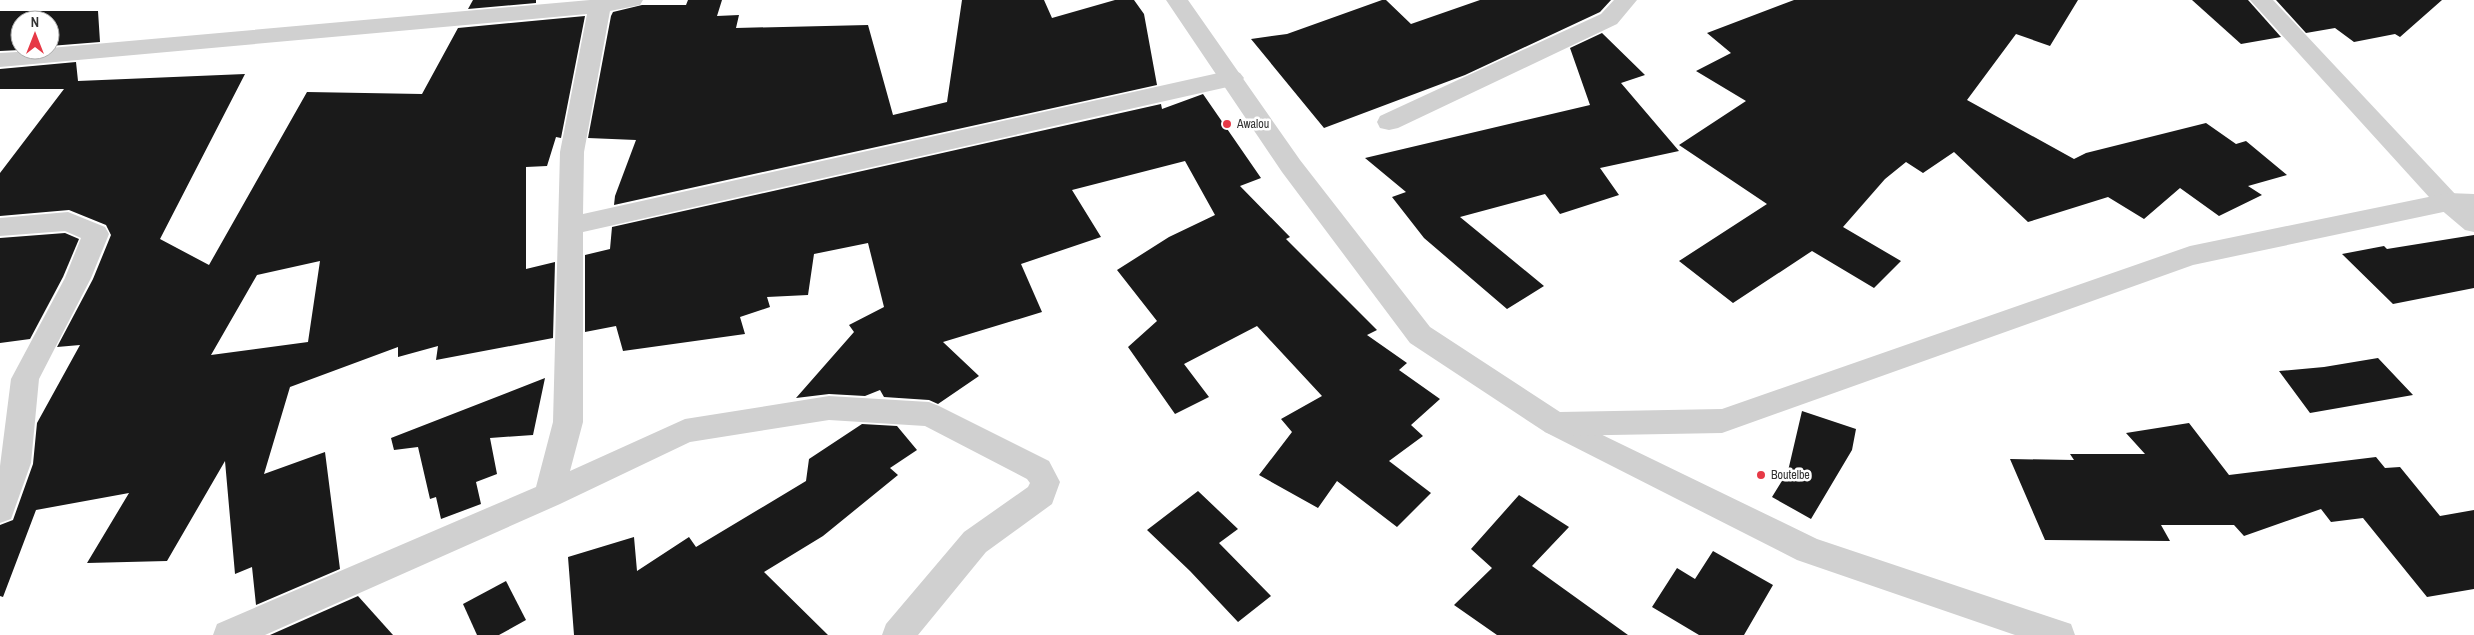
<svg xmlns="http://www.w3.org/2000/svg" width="2474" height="635" font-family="'Archivo Narrow',sans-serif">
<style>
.building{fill:#1a1a1a;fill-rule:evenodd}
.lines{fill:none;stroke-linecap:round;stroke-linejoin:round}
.minor{fill:#d0d0d0;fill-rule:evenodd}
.tertiary{fill:#d0d0d0;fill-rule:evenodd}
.poi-dot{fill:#e63946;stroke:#fff;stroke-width:2}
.labels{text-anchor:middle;stroke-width:5;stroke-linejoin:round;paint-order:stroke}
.poi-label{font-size:12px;fill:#333;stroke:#fff;text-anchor:start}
</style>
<rect width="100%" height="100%" fill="#fff"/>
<g class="building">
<polygon points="473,0 536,0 536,3 468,9"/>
<polygon points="688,0 722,0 717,16 739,15 736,28 868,25 893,115 947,102 962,0 1044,0 1052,18 1115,0 1134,0 1144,14 1157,85 614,205 615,196 636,140 588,138 611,16 613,12 642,5 686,5"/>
<polygon points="1382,0 1386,0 1411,24 1480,0 1611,0 1600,12 1465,75 1324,128 1251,39 1287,34"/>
<polygon points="1794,0 2078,0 2050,46 2016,34 1967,100 2074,159 2086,153 2206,123 2236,144 2246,141 2287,175 2248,186 2262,195 2219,216 2180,188 2144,219 2108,197 2028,222 1954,152 1923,173 1906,162 1885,179 1843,227 1901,261 1874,288 1812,251 1733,303 1679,261 1767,204 1679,145 1746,101 1696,71 1731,53 1707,33"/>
<polygon points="2192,0 2248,0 2281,37 2241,44"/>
<polygon points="2276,0 2442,0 2400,37 2395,34 2354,42 2335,28 2306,33"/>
<polygon points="0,11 98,11 100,42 50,46 50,20 20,20 20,50 0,51"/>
<path d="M 585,16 L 561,138 L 556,137 L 547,166 L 526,167 L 526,269 L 555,262 L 553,338 L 436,360 L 438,346 L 398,357 L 398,347 L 290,387 L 264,474 L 325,452 L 340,569 L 256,605 L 252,567 L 235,574 L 225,461 L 167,561 L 87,563 L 129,493 L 36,510 L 3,597 L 0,596 L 0,525 L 13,520 L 33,464 L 37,423 L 80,345 L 57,347 L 93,279 L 111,235 L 106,225 L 69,210 L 0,216 L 0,173 L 64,89 L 0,89 L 0,69 L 76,62 L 78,81 L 245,74 L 160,239 L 209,265 L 307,92 L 422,94 L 458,28 ZM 320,261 L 308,342 L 211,355 L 257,275 Z"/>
<polygon points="1602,33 1645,75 1621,83 1679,151 1600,168 1619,195 1560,214 1545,194 1460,217 1544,286 1507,309 1424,238 1392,197 1406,192 1365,158 1590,105 1570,48"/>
<polygon points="1203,94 1261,178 1240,186 1290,237 1286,239 1377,330 1367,335 1407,363 1399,370 1440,399 1411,425 1423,436 1389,461 1431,493 1397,527 1337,481 1318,508 1259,475 1292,432 1281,419 1322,396 1257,326 1184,364 1209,397 1175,414 1128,347 1157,321 1117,270 1169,237 1215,215 1185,161 1072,190 1101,237 1021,264 1042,312 943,342 979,376 938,404 929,400 884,397 880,390 865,396 829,394 796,398 854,332 849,325 884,307 868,243 814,254 808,295 767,297 770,307 740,317 745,334 623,351 616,326 585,332 585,255 610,249 612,227 1161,104 1162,109"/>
<polygon points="65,233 79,239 63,277 30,339 0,343 0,238"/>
<polygon points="2474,235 2474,288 2393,304 2342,254 2384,246 2387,249"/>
<polygon points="2378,358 2413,395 2310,413 2279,371 2324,367"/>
<polygon points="545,378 533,435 490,438 497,474 476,482 481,504 441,519 436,497 430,499 418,447 394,450 391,438"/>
<polygon points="1802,411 1856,429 1852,450 1811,519 1772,497 1788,471"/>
<polygon points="2189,423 2229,475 2376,457 2385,468 2400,467 2440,516 2474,510 2474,589 2427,597 2363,518 2331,522 2321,509 2244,536 2234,525 2161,525 2170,541 2045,540 2010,459 2074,460 2070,454 2145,454 2126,433"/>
<polygon points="862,424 897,426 917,450 890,468 898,475 823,536 764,572 828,635 574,635 568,557 634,537 637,571 689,537 696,547 806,481 809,459"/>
<polygon points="1198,491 1238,529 1219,543 1271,596 1238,622 1190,571 1147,530"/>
<polygon points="1519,495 1569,527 1532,566 1628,635 1497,635 1454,605 1492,568 1471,549"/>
<polygon points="1713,551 1773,585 1744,635 1699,635 1652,607 1677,568 1695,579"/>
<polygon points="506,581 526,620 499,635 477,635 463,604"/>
<polygon points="358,596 393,635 270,635"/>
</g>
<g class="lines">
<g class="minor">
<polygon points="590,0 643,0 640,5 610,11 584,152 583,214 1232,70 1240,73 1244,78 1240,83 1232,86 583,232 583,422 570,471 685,419 829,396 929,402 939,406 1049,461 1060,482 1052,504 986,552 918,635 882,635 886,624 964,532 1028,487 1030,483 1027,479 925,426 829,420 690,442 560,504 265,635 213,635 217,624 536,487 553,422 560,152 587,14 0,67 0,53 50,50 50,48"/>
<polygon points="1614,0 1637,0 1617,24 1398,128 1389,130 1380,128 1377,122 1380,116 1601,14"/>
<polygon points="2250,0 2273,0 2457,196 2474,209 2474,232 2465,230 2439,208"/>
<polygon points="68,212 105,227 109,234 91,278 39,379 31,463 11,519 0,523 0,466 11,379 65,278 81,238 65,231 0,236 0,218"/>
<polygon points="1555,412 1817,539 2059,620 2071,624 2075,635 2015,635 1797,560 1545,432 1540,424 1545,416"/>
</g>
<polygon class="tertiary" points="1166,0 1188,0 1300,160 1430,327 1560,412 1722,409 2190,246 2448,193 2474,194 2474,212 2448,211 2193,265 1722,433 1555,436 1545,432 1410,343 1282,172"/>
</g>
<g class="poi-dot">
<circle cx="1227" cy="124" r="5"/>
<circle cx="1761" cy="475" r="5"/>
</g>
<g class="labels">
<g class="poi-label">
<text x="1237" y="128">Awalou</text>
<text x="1771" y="479">Boutelbe</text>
</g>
</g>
<g transform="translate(35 35)"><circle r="24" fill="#ffffff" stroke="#adadad"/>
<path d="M0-4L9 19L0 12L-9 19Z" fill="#e63946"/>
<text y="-8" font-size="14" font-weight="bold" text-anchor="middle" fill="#333333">N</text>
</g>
</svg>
